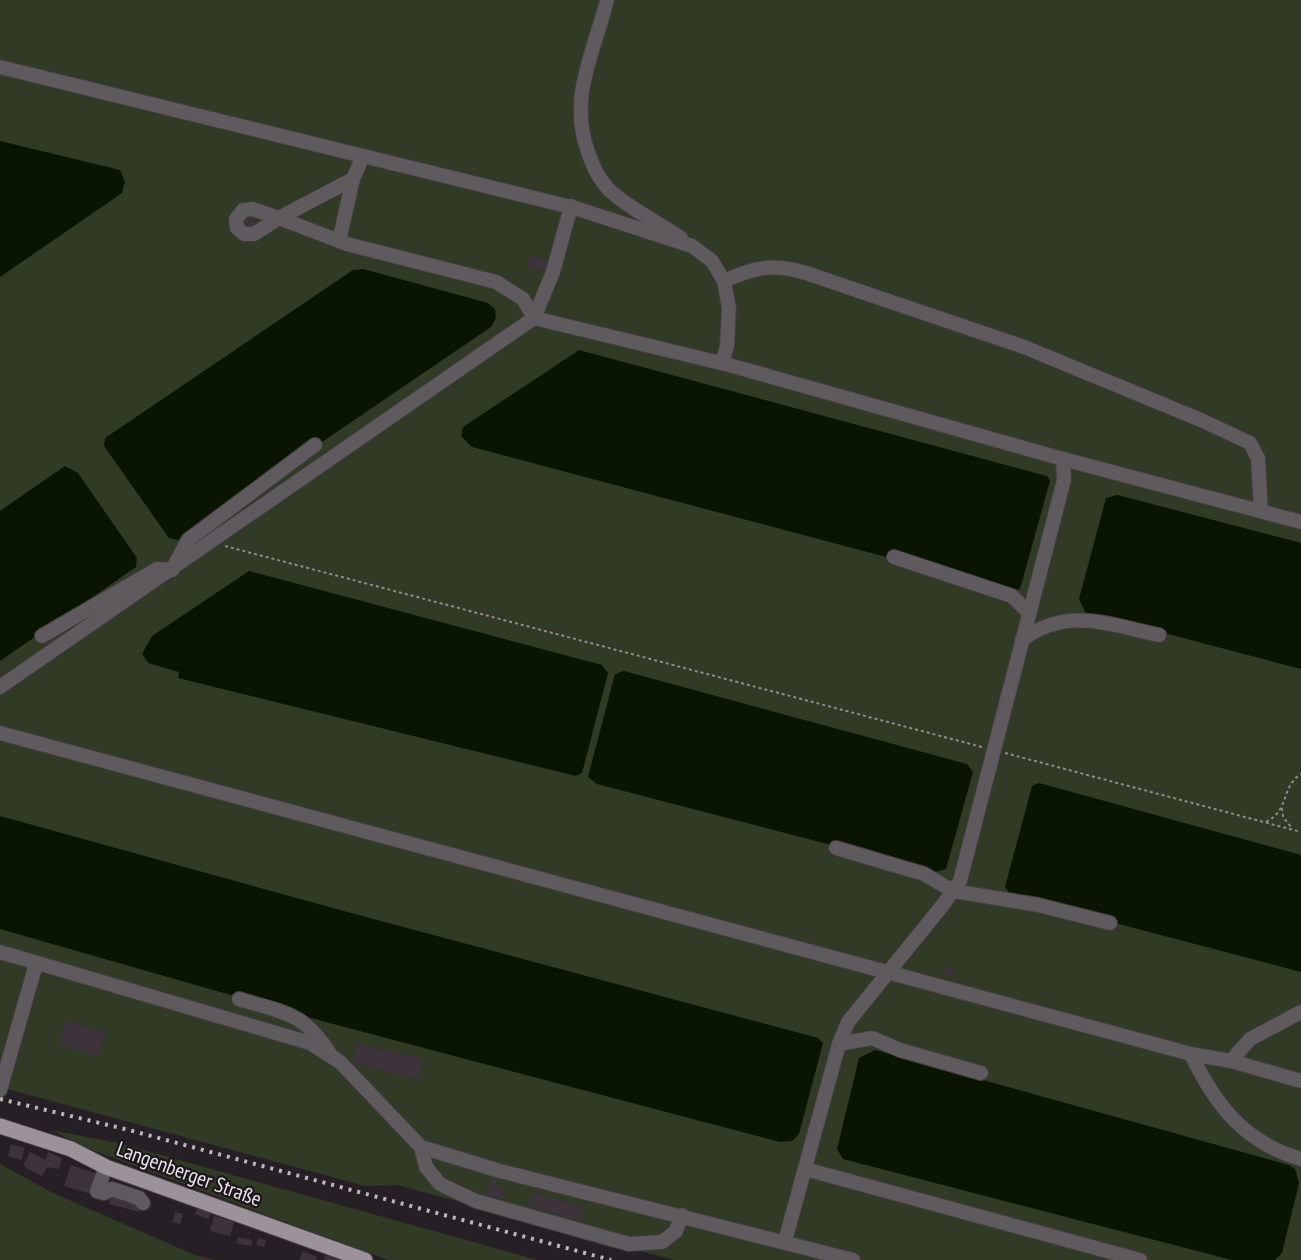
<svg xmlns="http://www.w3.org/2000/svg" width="1301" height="1260" font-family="'PT Sans Narrow',sans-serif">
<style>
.green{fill:#303a25}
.water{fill:#0a1500}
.building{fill:#3c333b}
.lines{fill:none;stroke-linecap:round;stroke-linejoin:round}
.minor-casing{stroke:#423b41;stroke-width:16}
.major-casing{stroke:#423b41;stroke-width:17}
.path{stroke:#918a90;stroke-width:2;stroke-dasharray:3 3;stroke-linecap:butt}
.minor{stroke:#5e5a5e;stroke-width:14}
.major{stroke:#9b929a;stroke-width:15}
.rail{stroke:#bdb6bc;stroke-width:4;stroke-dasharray:3 6;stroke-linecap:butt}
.labels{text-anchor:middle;stroke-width:4.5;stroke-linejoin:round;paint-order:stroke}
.street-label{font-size:21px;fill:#eae4e9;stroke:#1e161d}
</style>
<rect width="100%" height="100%" fill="#271f26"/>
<g class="green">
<polygon points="0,0 1301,0 1301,543 1118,495 1085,612 1301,669 1301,1260 674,1260 397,1185 365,1186 0,1087"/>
<polygon points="51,1130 118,1143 538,1260 388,1260 87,1148"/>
<polygon points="0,1164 53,1193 195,1255 214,1260 0,1260"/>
</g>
<g class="water">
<polygon points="0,141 120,170 125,182 122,193 0,277"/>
<polygon points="363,269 488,303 495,309 496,318 491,327 178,540 169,538 104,446 105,438 353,270"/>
<polygon points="579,350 1047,476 1050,481 1020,589 1014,591 472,447 461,436 463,427"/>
<polygon points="65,466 78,473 137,558 136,567 0,661 0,511"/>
<polygon points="1117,495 1301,543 1301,669 1085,612 1079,599 1106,498"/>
<polygon points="249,571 602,665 608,673 582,773 576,776 178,678 179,672 148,663 142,654 152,636"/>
<polygon points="624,671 967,764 973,772 946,869 935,872 597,784 588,777 615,674"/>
<polygon points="1039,783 1301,855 1301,972 1012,896 1005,887 1032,786"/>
<polygon points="0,816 351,913 818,1038 823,1043 799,1134 792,1141 780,1142 322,1021 0,929"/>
<polygon points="875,1050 1289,1165 1295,1169 1299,1183 1282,1253 1275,1260 1232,1260 843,1159 837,1149 859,1058"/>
</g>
<g class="building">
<circle cx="248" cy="223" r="7"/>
<polygon points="529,255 555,262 551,274 526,267"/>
<polygon points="945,966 955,969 953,977 943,975"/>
<polygon points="66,1020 106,1032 98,1057 58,1045"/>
<polygon points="357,1043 423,1059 418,1080 352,1063"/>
<polygon points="11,1144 25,1148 21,1160 8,1156"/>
<polygon points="30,1152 46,1160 48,1152 62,1158 59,1169 47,1167 42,1176 23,1166"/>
<polygon points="71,1165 100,1175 94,1195 64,1186"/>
<polygon points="493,1172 499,1174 496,1186 505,1189 502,1199 486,1194"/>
<polygon points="532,1192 584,1207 580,1221 528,1206"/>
<polygon points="111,1195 141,1203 139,1212 109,1204"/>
<polygon points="197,1208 211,1213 208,1219 195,1214"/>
<polygon points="175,1212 183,1214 180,1224 172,1222"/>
<polygon points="214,1216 234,1222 230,1236 210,1231"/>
<polygon points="238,1237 253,1240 251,1246 236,1243"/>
<polygon points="258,1238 266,1240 264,1247 256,1245"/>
<polygon points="303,1251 317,1257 316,1260 299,1260"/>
<polygon points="326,1255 340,1260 324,1260"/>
</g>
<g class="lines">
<g class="minor-casing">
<g id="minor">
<path d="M 607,0 C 594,53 568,97 588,152 C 594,169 601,184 615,195 C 633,210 660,224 681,238"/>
<polyline points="0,67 575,208 692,246 712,261 724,281 729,308 727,346 722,363"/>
<polygon points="252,209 279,218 254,234 244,234 237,228 236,219 243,210"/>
<polyline points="279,218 347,244 496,282 523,299 534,318"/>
<polyline points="279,218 353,179 363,156"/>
<polyline points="339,241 353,179"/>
<path d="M 724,281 C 756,267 772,263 806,273 L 1024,347 L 1201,420 L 1250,443 L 1258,458 L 1261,511"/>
<polyline points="534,318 553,272 571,206"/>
<polyline points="894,557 1012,596 1029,613"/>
<polyline points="42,636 157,569 172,570 188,540 315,445"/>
<path d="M 1022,640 C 1067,606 1109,625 1159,635"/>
<polyline points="0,687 534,318 729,365 1063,459 1301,522"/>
<polyline points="0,733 1191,1054 1231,1061 1301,1081"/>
<polyline points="836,848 924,874 953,891 1038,905 1110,923"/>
<polyline points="0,952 310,1043 340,1062 421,1147 500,1171 853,1260"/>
<path d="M 239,999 C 284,1013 304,1012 330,1054"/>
<polyline points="839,1044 872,1038 900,1050 981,1073"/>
<path d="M 1191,1054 C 1215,1105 1245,1143 1301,1159"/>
<polyline points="1231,1061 1250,1039 1301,1012"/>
<polyline points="0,1090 36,964"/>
<polyline points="421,1147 426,1167 440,1184 476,1201 629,1244 662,1242 676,1231 682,1215"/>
<polyline points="106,1167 97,1191 104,1193 112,1189 139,1198 143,1203"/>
<polyline points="805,1169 1140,1260"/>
<polyline points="785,1241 839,1044 848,1022 942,906 960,881 1064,480 1063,459"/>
</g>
</g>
<g class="major-casing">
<polyline id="major" points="0,1126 71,1149 106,1167 365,1260"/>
</g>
<g class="path">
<polyline points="225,546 982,747"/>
<polyline points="1005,753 1301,832"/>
<polyline points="1282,808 1283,817 1292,828"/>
<path d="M 1266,822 C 1290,810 1281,786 1301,774"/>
</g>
<use href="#minor" class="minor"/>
<use href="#major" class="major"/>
<polyline class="rail" points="0,1099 129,1130 611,1260"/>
</g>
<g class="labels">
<g class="street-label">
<text transform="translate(189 1174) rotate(20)" y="7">Langenberger Straße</text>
</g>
</g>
</svg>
